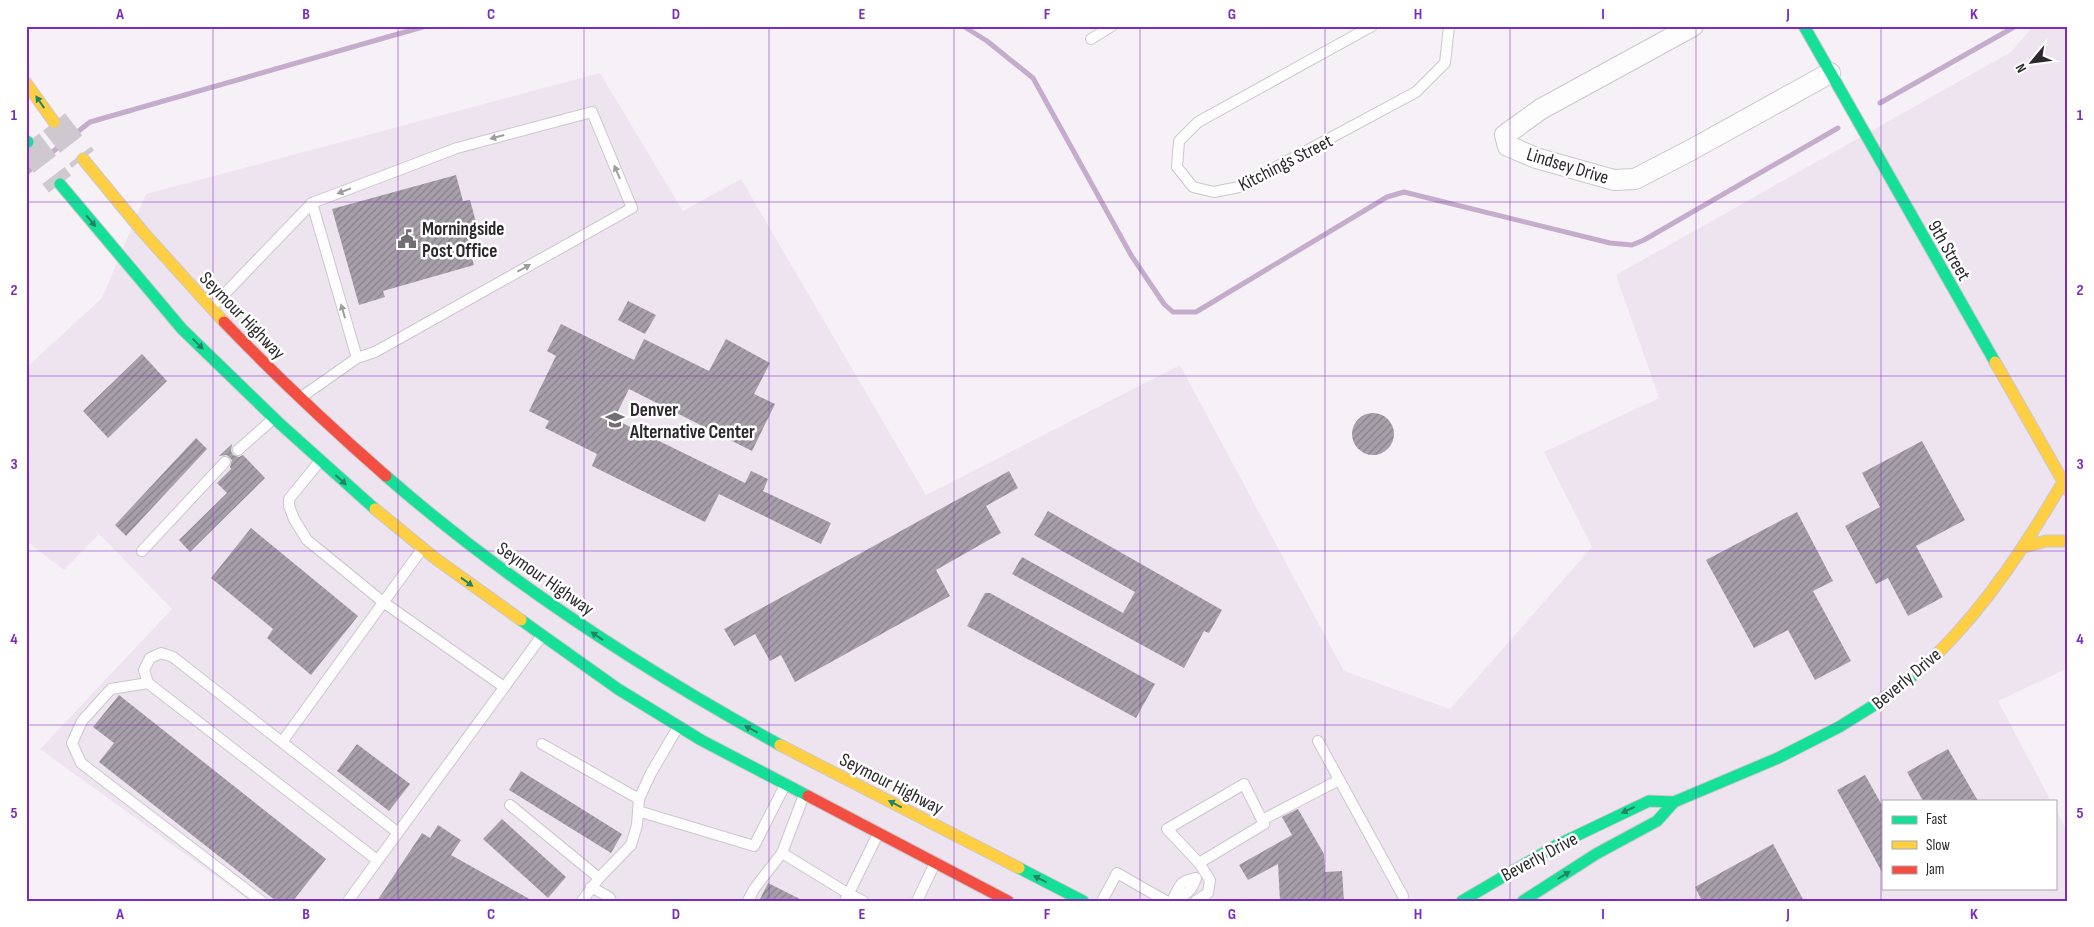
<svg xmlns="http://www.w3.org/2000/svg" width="2094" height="927" font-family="'Sofia Sans Condensed',sans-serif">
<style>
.built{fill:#eee4f0}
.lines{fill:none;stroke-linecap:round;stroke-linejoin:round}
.stream{stroke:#c6accc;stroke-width:5}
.building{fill:url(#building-hatch)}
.primary-tunnel{stroke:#cec9cf;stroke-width:28;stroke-dasharray:28 14;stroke-linecap:butt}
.lane-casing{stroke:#cbc7cb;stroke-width:12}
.street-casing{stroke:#cbc7cb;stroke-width:22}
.fast-casing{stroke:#cbc7cb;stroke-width:13}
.slow-casing{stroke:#cbc7cb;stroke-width:13}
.jam-casing{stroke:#cbc7cb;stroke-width:13}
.lane{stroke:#fefdfe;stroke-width:10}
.street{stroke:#fefdfe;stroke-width:20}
.fast{stroke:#16e098;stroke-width:11}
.slow{stroke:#ffcf43;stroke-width:11}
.jam{stroke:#f24e42;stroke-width:11}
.oneway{fill:#218462}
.oneway2{fill:#a09da0}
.grid{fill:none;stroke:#7b2cbf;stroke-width:1;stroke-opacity:0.55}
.labels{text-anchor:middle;stroke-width:5;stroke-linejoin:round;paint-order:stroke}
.street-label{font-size:19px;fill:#2c282d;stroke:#fff}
.poi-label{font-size:19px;font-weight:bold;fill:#2c282d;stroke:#fff;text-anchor:start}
.neatline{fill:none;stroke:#7b2cbf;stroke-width:2}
.grid-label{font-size:16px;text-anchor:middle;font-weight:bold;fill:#7b2cbf}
</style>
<defs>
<pattern id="building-hatch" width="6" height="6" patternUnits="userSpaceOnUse" patternTransform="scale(1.25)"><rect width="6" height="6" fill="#a79fa9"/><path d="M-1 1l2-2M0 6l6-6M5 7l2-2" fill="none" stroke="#88828a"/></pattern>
</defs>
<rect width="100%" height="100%" fill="#f6f1f7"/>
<polygon class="built" points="2033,26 2068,26 2068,668 1998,701 2051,801 1883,801 1883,888 2055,888 2055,808 2068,832 2068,901 250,901 40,749 172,609 99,534 64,570 26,541 26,368 102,298 146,194 600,73 683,211 741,179 926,495 1180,365 1344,671 1450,709 1592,547 1544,452 1659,398 1616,275 2011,52"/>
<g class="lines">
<g class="stream">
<polyline points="963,26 987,41 1033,78 1131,255 1164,304 1173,312 1196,312 1387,197 1404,192 1610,243 1632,245 1644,240 1838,128"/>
<polyline points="1880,103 2016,26"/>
<polyline points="26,173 90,122 426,26"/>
</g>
</g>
<g class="building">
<polygon points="456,175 463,201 470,200 480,237 467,241 474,265 383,291 385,297 359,305 332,209"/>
<polygon points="628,301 656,315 645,334 618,320"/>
<polygon points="561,324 634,360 644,339 709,371 726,339 770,363 754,394 775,404 752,451 629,389 614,419 745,483 751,471 768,479 763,491 831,523 821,544 719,494 705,522 592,466 597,454 545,428 549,421 529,411 556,356 547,351"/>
<polygon points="142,354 167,381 108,438 83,411"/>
<circle cx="1373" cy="434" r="21"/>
<polygon points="196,438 207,449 126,536 115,525"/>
<polygon points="1922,441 1965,520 1916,546 1943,597 1908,616 1888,578 1876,584 1845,526 1880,507 1862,473"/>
<polygon points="232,444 231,451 233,455 239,457 243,455 265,478 190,552 179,540 227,493 217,483 231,469 230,467 232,460 227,455 219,456"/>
<polygon points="1009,471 1018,488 986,506 1001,533 936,570 950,596 795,682 781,655 770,661 755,634 734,646 724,629"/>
<polygon points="1048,511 1222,610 1209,633 1204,631 1184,668 1012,574 1022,557 1123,613 1135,592 1034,535"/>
<polygon points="1797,512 1833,581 1813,591 1851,661 1815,680 1788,630 1754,648 1706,560"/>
<polygon points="251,528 358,616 311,675 267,638 273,629 211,578"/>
<polygon points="985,593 990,593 1155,684 1136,718 967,626"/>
<polygon points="119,695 326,859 293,901 276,901 99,762 114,743 93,727"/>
<polygon points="357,744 410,784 389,811 337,771"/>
<polygon points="1948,749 1978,801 1923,801 1907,772"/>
<polygon points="521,771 622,834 611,853 509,790"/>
<polygon points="1865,775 1883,807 1883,874 1837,790"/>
<polygon points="1298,809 1324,854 1325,872 1342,871 1344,901 1280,901 1278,864 1248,880 1239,865 1292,835 1282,817"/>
<polygon points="502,819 566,877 548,898 483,839"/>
<polygon points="438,825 461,840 451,855 533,901 377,901 422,833 430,838"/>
<polygon points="1773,844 1804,901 1702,901 1695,887"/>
<polygon points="768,883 804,901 759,901"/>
</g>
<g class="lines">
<g class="primary-tunnel">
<polyline points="54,122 83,159"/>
<polyline points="28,142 60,184"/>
</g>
<g class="lane-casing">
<g id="lane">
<polyline points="1372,26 1198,122 1179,141 1177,167 1193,187 1214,192 1239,187 1416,92 1445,63 1449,26"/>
<polyline points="1091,39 1112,26"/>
<polyline points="312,203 357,358"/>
<polyline points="212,307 312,203 457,148 592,112 632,208 375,352 357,358 300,398"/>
<polyline points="238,450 273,419"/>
<polyline points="320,461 289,499 289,506 294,519 307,540 383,602 504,687"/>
<polyline points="142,551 225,462"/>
<polyline points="148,683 111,689 82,721 72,743 81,763 261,901"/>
<polyline points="1318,741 1403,896"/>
<polyline points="282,742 422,549"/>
<polyline points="542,744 639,799"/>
<polyline points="804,795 782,853 849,894 863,901"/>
<polyline points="510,805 599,878"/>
<polyline points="638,811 754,846 785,785"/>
<polyline points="1262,820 1339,780"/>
<polyline points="377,860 148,683 144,670 150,658 161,653 173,657 397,832"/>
<polyline points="591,887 609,897 611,901"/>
<polyline points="348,901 541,637"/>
<polyline points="582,901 599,878 631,845 637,825 639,799 651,773 678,727"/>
<polyline points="748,901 754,889 782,853"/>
<polyline points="845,901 878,834"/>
<polyline points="917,901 935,863"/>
<polyline points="1102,901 1117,873 1166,901"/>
<path d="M 1172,901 C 1179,888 1178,881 1196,878 C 1193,889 1186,896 1175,898"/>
<polyline points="1196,901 1208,893 1210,880 1199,863 1167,829 1244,784 1264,824 1199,863"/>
</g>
</g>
<g class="street-casing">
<polyline id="street" points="1693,26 1541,109 1505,135 1508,146 1536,158 1614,180 1635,179 1691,150 1830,73"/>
</g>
<g class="fast-casing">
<g id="fast">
<polyline points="1804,26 1995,362"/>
<polyline points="26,141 28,142"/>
<polyline points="60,184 182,329 278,422 375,509"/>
<path d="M 386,476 C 506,581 640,668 780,745"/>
<polyline points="521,620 618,689 701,740 808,796"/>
<polyline points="1019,868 1083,901"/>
<polyline points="1462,901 1557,845 1649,801 1674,802"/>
<polyline points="1523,901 1596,854 1657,821 1674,802 1778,758 1839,727 1876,704 1909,679 1939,652"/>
</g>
</g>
<g class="slow-casing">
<g id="slow">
<polyline points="26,83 54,122"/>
<polyline points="83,159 143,232 224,322"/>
<polyline points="1995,362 2068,490"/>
<polyline points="375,509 436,559 521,620"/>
<polyline points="2024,547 2046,541 2068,541"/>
<path d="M 1939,652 C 1989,602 2027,543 2063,482"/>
<polyline points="780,745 1019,868"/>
</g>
</g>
<g class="jam-casing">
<g id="jam">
<path d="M 224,322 C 276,376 330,427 386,476"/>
<polyline points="808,796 1008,901"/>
</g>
</g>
<use href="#lane" class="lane"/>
<use href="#street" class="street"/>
<use href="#fast" class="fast"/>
<use href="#slow" class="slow"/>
<use href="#jam" class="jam"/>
</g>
<defs><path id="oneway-solid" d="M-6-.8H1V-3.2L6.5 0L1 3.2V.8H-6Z" transform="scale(1.25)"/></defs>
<g class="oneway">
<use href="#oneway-solid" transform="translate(40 102) rotate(-125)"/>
<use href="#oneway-solid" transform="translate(91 221) rotate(50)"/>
<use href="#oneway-solid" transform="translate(198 344) rotate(44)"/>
<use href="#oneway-solid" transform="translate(341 480) rotate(42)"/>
<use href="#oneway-solid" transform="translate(467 582) rotate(36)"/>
<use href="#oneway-solid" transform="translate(597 636) rotate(-146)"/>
<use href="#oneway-solid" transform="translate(751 729) rotate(-152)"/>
<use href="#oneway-solid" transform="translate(895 804) rotate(-153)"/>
<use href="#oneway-solid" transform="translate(1628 810) rotate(155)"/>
<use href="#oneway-solid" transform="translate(1564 875) rotate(-32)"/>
<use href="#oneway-solid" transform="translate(1040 879) rotate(-153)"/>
</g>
<g class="oneway2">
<use href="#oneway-solid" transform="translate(497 137) rotate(165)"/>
<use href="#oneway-solid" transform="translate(617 172) rotate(-113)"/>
<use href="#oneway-solid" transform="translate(344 191) rotate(159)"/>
<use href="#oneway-solid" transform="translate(524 268) rotate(-29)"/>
<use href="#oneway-solid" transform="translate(343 311) rotate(-106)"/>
</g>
<path class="grid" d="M 213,26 L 213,901M 398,26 L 398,901M 584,26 L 584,901M 769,26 L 769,901M 954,26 L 954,901M 1140,26 L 1140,901M 1325,26 L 1325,901M 1510,26 L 1510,901M 1696,26 L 1696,901M 1881,26 L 1881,901M 26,202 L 2068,202M 26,376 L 2068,376M 26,551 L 2068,551M 26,725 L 2068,725"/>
<defs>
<g id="civic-bare" transform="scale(1.5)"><path d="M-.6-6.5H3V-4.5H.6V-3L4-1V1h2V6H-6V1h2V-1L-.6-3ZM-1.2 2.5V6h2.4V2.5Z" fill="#736e74" stroke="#fff" stroke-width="2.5" paint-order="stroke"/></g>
<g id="school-bare" transform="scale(1.5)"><path d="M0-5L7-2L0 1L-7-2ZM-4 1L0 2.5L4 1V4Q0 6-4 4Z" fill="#736e74" stroke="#fff" stroke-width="2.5" paint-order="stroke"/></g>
</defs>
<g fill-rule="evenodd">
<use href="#civic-bare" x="407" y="239"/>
<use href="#school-bare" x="615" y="420"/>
</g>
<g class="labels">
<g class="street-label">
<text transform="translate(1285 162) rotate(-27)" y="7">Kitchings Street</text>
<text transform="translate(1568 165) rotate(17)" y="7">Lindsey Drive</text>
<text transform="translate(1950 250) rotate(60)" y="7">9th Street</text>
<text transform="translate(243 315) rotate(46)" y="7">Seymour Highway</text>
<text transform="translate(546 578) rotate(35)" y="7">Seymour Highway</text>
<text transform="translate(1906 678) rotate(-40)" y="7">Beverly Drive</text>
<text transform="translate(892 783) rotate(27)" y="7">Seymour Highway</text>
<text transform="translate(1539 856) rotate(-28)" y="7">Beverly Drive</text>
</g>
<g class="poi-label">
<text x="422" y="235">Morningside<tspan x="422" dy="22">Post Office</tspan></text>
<text x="630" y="416">Denver<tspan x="630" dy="22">Alternative Center</tspan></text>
</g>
</g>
<rect width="2094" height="927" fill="none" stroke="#ffffff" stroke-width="55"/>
<rect x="1882" y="800" width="175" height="90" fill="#ffffff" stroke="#aba9ab"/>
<rect x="1892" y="816" width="25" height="8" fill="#16e098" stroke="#aba9ab"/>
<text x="1926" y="824" font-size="15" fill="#2c282d">Fast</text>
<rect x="1892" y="841" width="25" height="8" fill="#ffcf43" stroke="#aba9ab"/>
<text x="1926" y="850" font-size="15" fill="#2c282d">Slow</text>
<rect x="1892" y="866" width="25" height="8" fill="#f24e42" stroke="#aba9ab"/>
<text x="1926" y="874" font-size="15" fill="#2c282d">Jam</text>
<g transform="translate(2032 62) rotate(241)" stroke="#ffffff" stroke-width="4" paint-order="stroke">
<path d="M0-4L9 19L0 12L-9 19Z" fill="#2c282d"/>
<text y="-8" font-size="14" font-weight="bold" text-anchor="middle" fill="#2c282d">N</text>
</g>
<rect x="28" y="28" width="2038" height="872" class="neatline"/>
<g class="grid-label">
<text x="120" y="19">A</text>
<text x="306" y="19">B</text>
<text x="491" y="19">C</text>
<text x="676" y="19">D</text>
<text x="862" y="19">E</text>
<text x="1047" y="19">F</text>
<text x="1232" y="19">G</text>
<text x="1418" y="19">H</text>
<text x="1603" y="19">I</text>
<text x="1788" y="19">J</text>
<text x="1974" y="19">K</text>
<text x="14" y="120">1</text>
<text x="2080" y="120">1</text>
<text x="14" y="295">2</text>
<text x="2080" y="295">2</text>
<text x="14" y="469">3</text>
<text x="2080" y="469">3</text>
<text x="14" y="644">4</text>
<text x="2080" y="644">4</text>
<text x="14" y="818">5</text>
<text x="2080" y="818">5</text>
<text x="120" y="919">A</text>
<text x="306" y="919">B</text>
<text x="491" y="919">C</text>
<text x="676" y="919">D</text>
<text x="862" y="919">E</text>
<text x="1047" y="919">F</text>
<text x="1232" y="919">G</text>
<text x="1418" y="919">H</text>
<text x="1603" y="919">I</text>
<text x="1788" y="919">J</text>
<text x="1974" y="919">K</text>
</g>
</svg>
